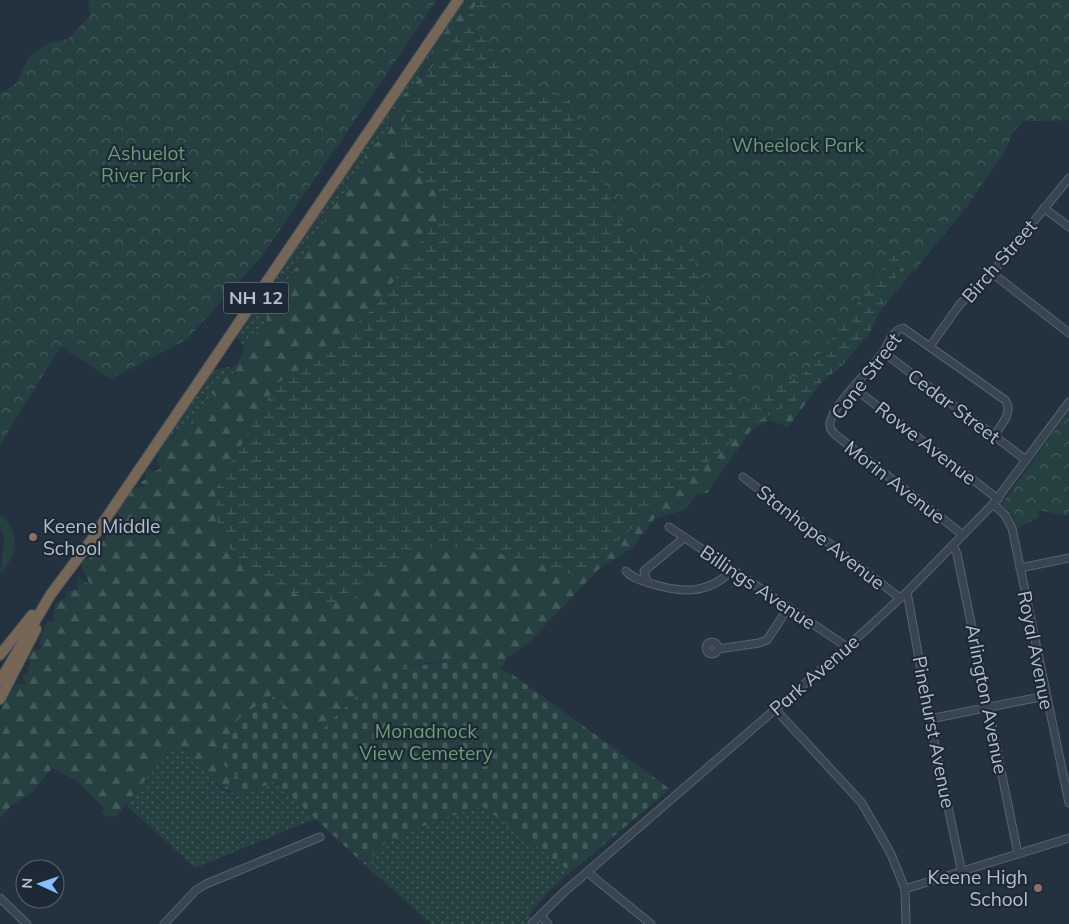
<svg xmlns="http://www.w3.org/2000/svg" width="1069" height="924" font-family="Mulish,sans-serif">
<style>
.grass{fill:url(#grass-dots)}
.forest{fill:url(#forest-firs)}
.wetland{fill:url(#wetland-marsh)}
.cemetery{fill:url(#cemetery-stones)}
.park{fill:url(#park-crowns)}
.pitch{fill:#264041}
.lines{fill:none;stroke-linecap:round;stroke-linejoin:round}
.minor-casing{stroke:#56626e;stroke-width:9}
.highway-casing{stroke:#434f5b;stroke-width:12}
.minor{stroke:#384450;stroke-width:7}
.highway{stroke:#766655;stroke-width:10}
.education-dot{fill:#8d6e63;stroke:#1d2935;stroke-width:2}
.labels{text-anchor:middle;stroke-width:4.5;stroke-linejoin:round;paint-order:stroke}
.shield{fill:#1d2935;stroke:#87929e;stroke-width:1}
.shield-label{font-size:18px;font-weight:bold;fill:#b4bfcb}
.park-label{font-size:19px;fill:#6a9d72;stroke:#1d2935}
.street-label{font-size:19px;fill:#b4bfcb;stroke:#1d2935}
.poi-label{font-size:19px;fill:#b4bfcb;stroke:#1d2935;text-anchor:start}
</style>
<defs>
<pattern id="grass-dots" width="8" height="8" patternUnits="userSpaceOnUse" patternTransform="scale(1.25)"><rect width="8" height="8" fill="#264041"/><path d="M2 2h.1M6 6h.1" fill="none" stroke="#435a5b" stroke-width="1.8" stroke-linecap="round"/></pattern>
<pattern id="forest-firs" width="22" height="20" patternUnits="userSpaceOnUse" patternTransform="scale(1.25)"><rect width="22" height="20" fill="#264041"/><path d="M5 1l3.5 6h-7zM16 11l3.5 6h-7z" fill="#435a5b"/></pattern>
<pattern id="wetland-marsh" width="20" height="14" patternUnits="userSpaceOnUse" patternTransform="scale(1.25)"><rect width="20" height="14" fill="#264041"/><path d="M1 5h8M5 5V1M11 12h8M15 12V8" fill="none" stroke="#435a5b"/></pattern>
<pattern id="cemetery-stones" width="16" height="16" patternUnits="userSpaceOnUse" patternTransform="scale(1.25)"><rect width="16" height="16" fill="#264041"/><path d="M2 7V4a2 2 0 0 1 4 0v3zM10 15v-3a2 2 0 0 1 4 0v3z" fill="#435a5b"/></pattern>
<pattern id="park-crowns" width="20" height="18" patternUnits="userSpaceOnUse" patternTransform="scale(1.25)"><rect width="20" height="18" fill="#264041"/><path d="M2 6a3 3 0 1 1 6 0M12 15a3 3 0 1 1 6 0" fill="none" stroke="#435a5b"/></pattern>
</defs>
<rect width="100%" height="100%" fill="#243240"/>
<g class="grass">
<path d="M 463,0 L 469,0 L 469,5 C 455,24 440,43 427,63 C 419,74 415,91 401,97 L 389,125 L 389,132 L 365,153 C 365,172 342,193 332,209 C 310,243 289,279 267,314 L 266,326 L 255,341 L 247,342 L 245,348 L 238,338 L 239,330 Z"/>
<path d="M 227,367 L 233,368 L 233,374 L 216,396 L 216,400 C 208,405 205,411 197,415 L 193,425 L 174,433 L 168,445 L 160,445 L 207,375 L 214,370 Z"/>
<path d="M 181,746 C 185,754 190,756 197,762 C 205,770 211,781 220,788 C 236,799 260,789 275,781 L 317,820 L 307,822 L 195,868 L 126,805 L 167,752 L 173,751 Z"/>
<path d="M 482,806 L 571,872 L 550,890 L 529,915 L 532,918 L 526,924 L 431,924 L 365,865 C 370,859 375,852 380,847 C 399,831 457,814 482,806 Z"/>
</g>
<path class="forest" d="M 469,0 L 1069,0 L 1069,120 L 1023,121 L 1013,132 L 1003,154 L 961,214 L 832,368 L 788,427 L 770,420 L 751,430 L 707,493 L 698,493 L 685,510 L 655,518 L 631,549 L 601,567 L 528,643 L 506,659 L 501,669 L 481,660 L 427,663 L 394,669 L 356,697 L 320,732 L 225,766 L 236,775 L 224,789 L 210,779 L 197,762 L 192,762 L 180,746 L 173,751 L 167,752 L 117,816 L 111,817 L 101,814 L 104,808 L 77,781 L 52,768 L 30,794 L 13,804 L 0,818 L 0,711 L 10,685 L 26,684 L 22,675 L 29,672 L 27,668 L 30,665 L 28,657 L 32,652 L 30,649 L 40,650 L 43,646 L 40,644 L 41,636 L 47,622 L 53,621 L 55,604 L 67,596 L 66,591 L 78,590 L 77,578 L 78,576 L 84,582 L 90,584 L 82,568 L 83,560 L 89,559 L 92,555 L 92,545 L 105,540 L 108,527 L 113,526 L 114,519 L 120,518 L 120,515 L 117,514 L 120,503 L 133,488 L 144,487 L 141,482 L 146,479 L 144,469 L 150,469 L 152,472 L 160,469 L 158,461 L 160,445 L 168,445 L 179,429 L 185,429 L 188,425 L 193,424 L 197,415 L 203,412 L 207,401 L 216,400 L 212,391 L 228,375 L 233,374 L 233,365 L 237,365 L 247,342 L 255,340 L 258,328 L 266,326 L 267,314 C 289,279 310,244 332,209 C 342,193 365,172 365,153 L 389,132 L 394,103 C 403,95 412,89 419,78 C 431,59 450,17 469,5 Z"/>
<path class="wetland" d="M 479,0 L 609,0 L 916,237 L 870,332 L 842,366 L 806,395 L 751,425 L 577,576 C 528,561 470,540 418,549 C 386,554 376,593 347,603 C 342,605 334,602 328,602 C 288,597 247,574 224,540 C 215,527 214,505 216,489 L 277,383 L 314,361 L 375,307 L 438,219 L 444,204 C 432,187 406,161 401,141 C 393,112 461,27 479,0 Z"/>
<path class="cemetery" d="M 458,660 L 481,660 L 513,675 L 670,789 L 571,872 L 482,806 C 458,814 398,832 380,847 C 375,852 370,859 365,865 L 275,781 L 245,795 L 224,789 L 236,775 L 225,766 L 219,753 L 239,718 L 271,695 L 320,732 L 356,697 L 394,669 Z"/>
<g class="park">
<polygon points="88,0 437,0 262,256 186,340 110,379 61,346 0,445 0,94 17,83 29,56 49,43 68,39 90,16"/>
<polygon points="489,0 1069,0 1069,120 1023,121 1013,132 1003,154 961,214 932,247 915,271 893,255 809,369 744,411 687,238 636,257 569,100 507,69 473,24"/>
<polygon points="1069,411 1069,516 1038,510 1039,517 1018,528 1013,516 1003,505 1003,502"/>
</g>
<path class="pitch" d="M 0,515 C 23,530 16,557 0,575 L 4,536 L 0,527 Z"/>
<g class="lines">
<g class="minor-casing">
<g id="minor">
<polyline points="1044,208 1069,227"/>
<polyline points="992,273 1069,333"/>
<polyline points="931,345 960,304 992,273 1069,178"/>
<polyline points="883,352 1026,460"/>
<polyline points="854,388 998,499"/>
<polyline points="743,477 900,598"/>
<polyline points="993,504 1005,515 1012,528 1069,803"/>
<polyline points="669,527 847,647"/>
<path d="M 963,535 L 837,436 C 833,433 829,429 830,423 C 832,406 872,368 884,351 C 889,342 892,331 903,328 L 1005,400 C 1014,412 1001,425 994,436"/>
<polyline points="953,545 957,554 1018,854"/>
<polyline points="1020,568 1069,558"/>
<path d="M 626,571 C 632,578 638,579 646,582 C 679,593 706,596 733,570"/>
<polyline points="647,582 644,571 684,538"/>
<polyline points="907,592 932,731 962,873"/>
<circle cx="712" cy="648" r="6"/>
<polyline points="718,649 759,643 767,640 789,607"/>
<polyline points="775,709 861,802 874,824 891,854 905,889 906,924"/>
<polyline points="930,719 1045,696"/>
<polyline points="587,872 651,924"/>
<polyline points="905,889 1069,838"/>
<polyline points="0,898 27,924"/>
<polyline points="540,915 548,924"/>
<polyline points="164,924 196,890 206,884 320,837"/>
<polyline points="532,924 563,893 847,647 907,592 993,504 1069,402"/>
</g>
</g>
<g class="highway-casing">
<g id="highway">
<polyline points="0,655 32,615"/>
<polyline points="0,681 51,594 90,542 458,0"/>
<polyline points="0,699 36,629"/>
</g>
</g>
<use href="#minor" class="minor"/>
<use href="#highway" class="highway"/>
</g>
<g class="education-dot">
<circle cx="33" cy="537" r="5"/>
<circle cx="1038" cy="888" r="5"/>
</g>
<g class="labels">
<rect class="shield" x="223.5" y="282.5" width="65" height="31" rx="4"/>
<g class="shield-label">
<text x="256" y="304">NH 12</text>
</g>
<g class="park-label">
<text x="798" y="152">Wheelock Park</text>
<text x="146" y="160">Ashuelot<tspan x="146" dy="22">River Park</tspan></text>
<text x="426" y="738">Monadnock<tspan x="426" dy="22">View Cemetery</tspan></text>
</g>
<g class="street-label">
<text transform="translate(999 261) rotate(-49)" y="7">Birch Street</text>
<text transform="translate(866 376) rotate(-53)" y="7">Cone Street</text>
<text transform="translate(954 406) rotate(37)" y="7">Cedar Street</text>
<text transform="translate(926 443) rotate(38)" y="7">Rowe Avenue</text>
<text transform="translate(895 482) rotate(38)" y="7">Morin Avenue</text>
<text transform="translate(821 537) rotate(38)" y="7">Stanhope Avenue</text>
<text transform="translate(758 587) rotate(34)" y="7">Billings Avenue</text>
<text transform="translate(1036 650) rotate(79)" y="7">Royal Avenue</text>
<text transform="translate(814 675) rotate(-41)" y="7">Park Avenue</text>
<text transform="translate(987 699) rotate(79)" y="7">Arlington Avenue</text>
<text transform="translate(934 732) rotate(79)" y="7">Pinehurst Avenue</text>
</g>
<g class="poi-label">
<text x="43" y="533">Keene Middle<tspan x="43" dy="22">School</tspan></text>
<text x="1028" y="884" text-anchor="end">Keene High<tspan x="1028" dy="22">School</tspan></text>
</g>
</g>
<g transform="translate(40 884) rotate(273)"><circle r="24" fill="#1d2935" stroke="#596571"/>
<path d="M0-4L9 19L0 12L-9 19Z" fill="#87befd"/>
<text y="-8" font-size="14" font-weight="bold" text-anchor="middle" fill="#b4bfcb">N</text>
</g>
</svg>
